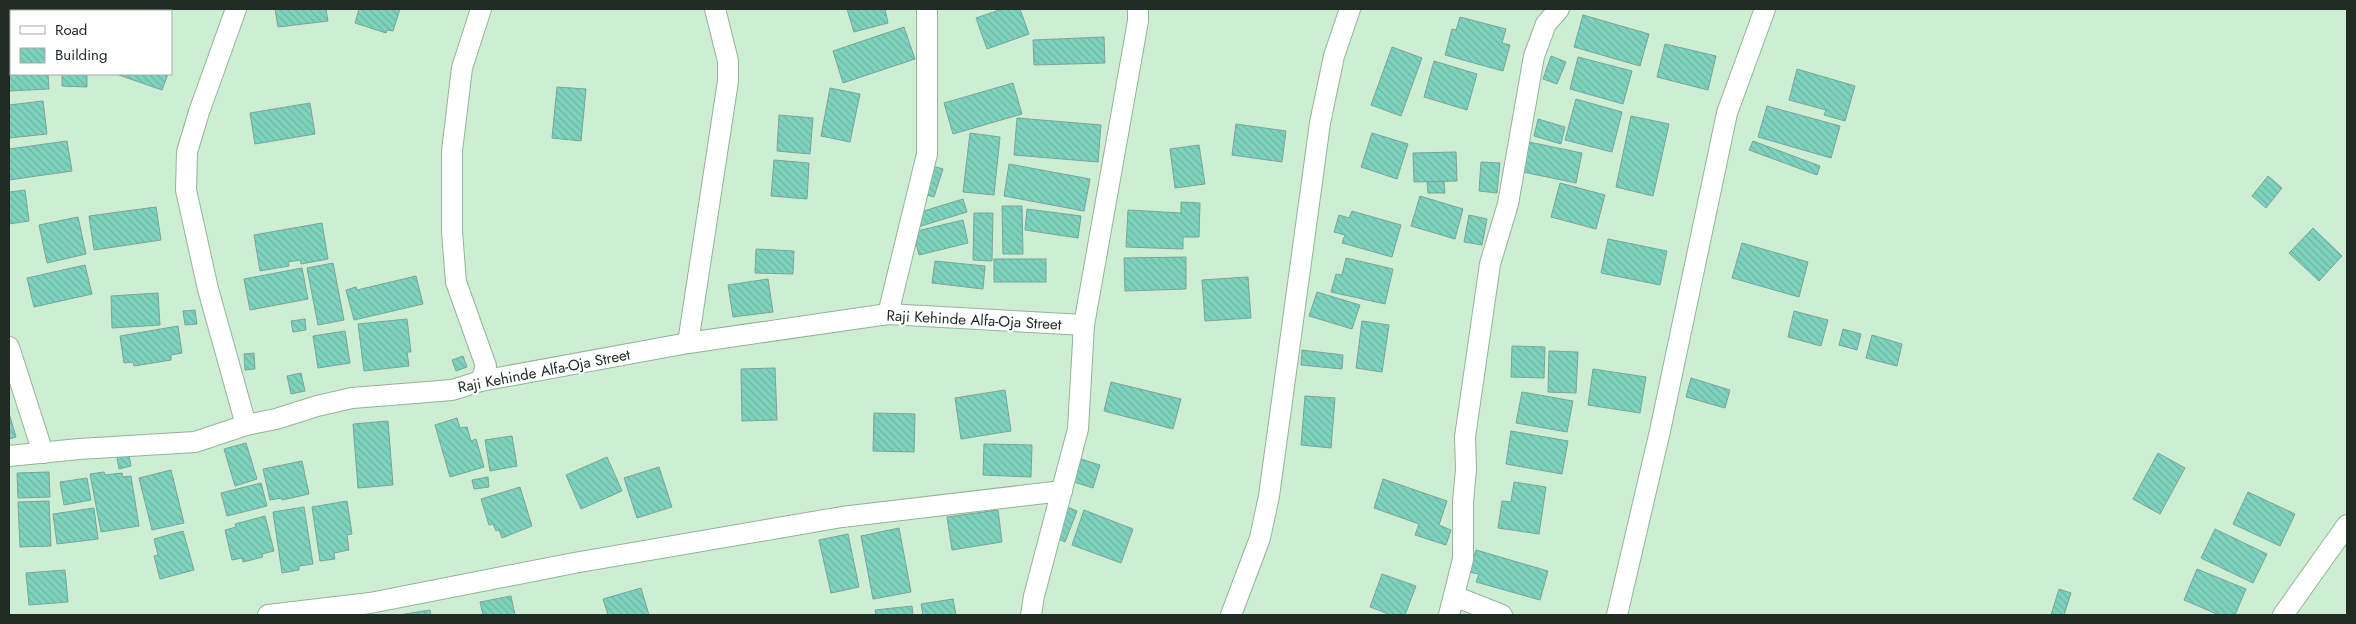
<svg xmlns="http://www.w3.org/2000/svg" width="2356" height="624" font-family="Jost,sans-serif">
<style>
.building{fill:url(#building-back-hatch);stroke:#7aa499}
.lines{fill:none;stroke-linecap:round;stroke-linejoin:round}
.street-casing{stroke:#94b39a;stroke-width:22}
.street{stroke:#fff;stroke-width:20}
.labels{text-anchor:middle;stroke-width:4.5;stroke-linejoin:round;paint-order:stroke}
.street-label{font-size:15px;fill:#202c23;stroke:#fff}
</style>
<defs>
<pattern id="building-back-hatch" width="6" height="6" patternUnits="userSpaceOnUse" patternTransform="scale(1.25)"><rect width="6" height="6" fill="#7dd3be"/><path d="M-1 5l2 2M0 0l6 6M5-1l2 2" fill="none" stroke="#6cb5a3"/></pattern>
</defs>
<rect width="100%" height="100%" fill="#ceeed4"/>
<g class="building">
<polygon points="275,9 326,9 328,21 278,27"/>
<polygon points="359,9 400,9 393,31 387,30 386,33 355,23"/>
<polygon points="847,9 885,9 888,23 854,32"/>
<polygon points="1002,9 1020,9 1029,34 987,49 976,18"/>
<polygon points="1583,15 1649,34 1640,66 1574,47"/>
<polygon points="1460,17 1506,29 1502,43 1510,45 1503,71 1445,55 1452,29 1456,30"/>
<polygon points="904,27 915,59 843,83 833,51"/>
<polygon points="1104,37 1105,63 1034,65 1033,40"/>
<polygon points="1665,44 1716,56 1708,90 1657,77"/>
<polygon points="1392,47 1422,58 1401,116 1371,105"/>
<polygon points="1551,56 1566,62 1557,84 1543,79"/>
<polygon points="1578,57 1632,71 1623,104 1570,89"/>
<polygon points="1434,61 1477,74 1467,110 1424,97"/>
<polygon points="9,62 11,62 11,74 48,74 49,89 9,91"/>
<polygon points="1797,69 1855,86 1845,121 1824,115 1826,110 1789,100"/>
<polygon points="62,74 87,74 87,87 62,86"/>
<polygon points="116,74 168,74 162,90"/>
<polygon points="1013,83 1022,114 953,134 944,103"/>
<polygon points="557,87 586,89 581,141 552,138"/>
<polygon points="830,88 860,94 850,142 821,136"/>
<polygon points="1576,99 1622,112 1612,152 1565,140"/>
<polygon points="43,101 47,134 9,138 9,105"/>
<polygon points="310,103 315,134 255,144 250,113"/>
<polygon points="1767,106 1840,126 1831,158 1758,137"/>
<polygon points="779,115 813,118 810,154 777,151"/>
<polygon points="1631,116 1669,124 1653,196 1616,187"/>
<polygon points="1017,118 1101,125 1098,162 1014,155"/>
<polygon points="1538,119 1565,127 1561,144 1534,136"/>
<polygon points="1236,124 1286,131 1282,162 1232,155"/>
<polygon points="970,133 1000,137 994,195 963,192"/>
<polygon points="1372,133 1408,144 1397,179 1361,167"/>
<polygon points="67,141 72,171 9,180 9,149"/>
<polygon points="1753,141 1820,166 1817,175 1749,150"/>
<polygon points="1529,142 1582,153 1576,183 1523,172"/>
<polygon points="1199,145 1205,184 1175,188 1170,149"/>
<polygon points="1456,152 1457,181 1414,182 1413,153"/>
<polygon points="774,160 809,163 807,199 771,196"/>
<polygon points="1481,162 1500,163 1497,193 1479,191"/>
<polygon points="1009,164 1090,179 1084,211 1004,196"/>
<polygon points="929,165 943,169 934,197 920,193"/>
<polygon points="2268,176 2282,188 2266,208 2252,196"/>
<polygon points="1444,181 1445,193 1428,193 1427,182"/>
<polygon points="1560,183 1605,195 1596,229 1551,217"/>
<polygon points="25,190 29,221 9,224 9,192"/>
<polygon points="1420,196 1463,209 1455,239 1411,226"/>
<polygon points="963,199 967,212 918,227 914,214"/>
<polygon points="1181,202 1200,203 1199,237 1183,237 1183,249 1126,247 1128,210 1181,213"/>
<polygon points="1002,206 1022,206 1023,254 1003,254"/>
<polygon points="156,207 161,240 94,250 89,216"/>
<polygon points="1027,209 1081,216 1078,238 1025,230"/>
<polygon points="1352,211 1401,225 1392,257 1342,243 1345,235 1334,232 1339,215 1349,218"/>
<polygon points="974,213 993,213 992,261 973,260"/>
<polygon points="1469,215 1487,219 1482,245 1464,242"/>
<polygon points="78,217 86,254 47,263 39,225"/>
<polygon points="963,220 968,243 919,255 913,232"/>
<polygon points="322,223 328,259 301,264 300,260 288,262 289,266 260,271 254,235"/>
<polygon points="2313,228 2342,256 2319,281 2289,253"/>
<polygon points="1608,239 1667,251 1660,285 1601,273"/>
<polygon points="1742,243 1808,262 1799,297 1732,278"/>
<polygon points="756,249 794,251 793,274 755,273"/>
<polygon points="1186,257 1186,289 1125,291 1124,258"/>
<polygon points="1346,258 1393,269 1385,304 1331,292 1336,274 1342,275"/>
<rect x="994" y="259" width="52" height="23"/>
<polygon points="935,261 985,266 983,289 932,283"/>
<polygon points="333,263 344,320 318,325 307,268"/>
<polygon points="85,265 92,294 34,307 27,278"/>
<polygon points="302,268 308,299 250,310 244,279"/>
<polygon points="416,276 423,304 354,320 346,290 356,287 357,290"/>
<polygon points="1248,277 1251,318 1205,321 1202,280"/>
<polygon points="768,279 773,312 733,317 728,285"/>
<polygon points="1317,292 1360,305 1352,329 1309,316"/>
<polygon points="158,293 160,325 112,328 111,296"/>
<polygon points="195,310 197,324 185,325 183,311"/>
<polygon points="1794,311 1828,320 1821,346 1788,337"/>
<polygon points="305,319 306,330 293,332 291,321"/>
<polygon points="407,319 411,352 407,352 409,366 364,371 358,324"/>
<polygon points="1362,321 1389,325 1382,372 1356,368"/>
<polygon points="178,326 182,353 171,355 171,360 134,366 133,362 124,363 120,336"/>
<polygon points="1843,329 1861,334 1857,350 1839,345"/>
<polygon points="345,331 350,363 318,368 313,336"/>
<polygon points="1872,335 1902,344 1897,366 1866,358"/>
<polygon points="1512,346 1545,347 1544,378 1511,377"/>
<polygon points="1302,350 1343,355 1342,369 1301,365"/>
<polygon points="1549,351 1578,352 1576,393 1548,392"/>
<polygon points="254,353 255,369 245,370 244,354"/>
<polygon points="463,356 467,367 456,371 452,360"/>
<polygon points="775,368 777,420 742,421 741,369"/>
<polygon points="1593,369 1646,377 1640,413 1588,405"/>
<polygon points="301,373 305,391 291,394 287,376"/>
<polygon points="1691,378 1730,390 1725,408 1686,397"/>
<polygon points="1111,382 1181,399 1173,429 1104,411"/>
<polygon points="1005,390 1011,431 961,439 955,398"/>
<polygon points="1522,392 1573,401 1567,432 1516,423"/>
<polygon points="1305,396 1335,398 1331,448 1301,445"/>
<polygon points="9,413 16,437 9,439"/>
<polygon points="874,413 915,414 914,452 873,451"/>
<polygon points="457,418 460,428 467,427 471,441 476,439 484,467 450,477 435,425"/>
<polygon points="388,421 393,485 358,488 353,424"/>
<polygon points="1511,431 1568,441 1562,474 1506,464"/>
<polygon points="512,436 517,466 490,471 485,440"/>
<polygon points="246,443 257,479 235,486 224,449"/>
<polygon points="984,444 1032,445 1031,477 983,475"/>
<polygon points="128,450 131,466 119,469 116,452"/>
<polygon points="2158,453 2185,468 2160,514 2133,499"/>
<polygon points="607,457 622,491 581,509 566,475"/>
<polygon points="1081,459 1100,465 1093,488 1074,482"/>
<polygon points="302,461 309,494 282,500 282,498 270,500 263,469"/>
<polygon points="659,467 672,507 637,518 624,478"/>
<polygon points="171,470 184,523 152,530 139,478"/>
<polygon points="49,472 50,497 18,498 17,473"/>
<polygon points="104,472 105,475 122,473 123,477 131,476 139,526 101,532 90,474"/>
<polygon points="488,477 489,487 474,489 472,480"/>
<polygon points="87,478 91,500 64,505 60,482"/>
<polygon points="1383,479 1447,501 1439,525 1451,530 1446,545 1415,535 1419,524 1374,508"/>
<polygon points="1514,482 1546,487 1539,534 1498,528 1502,501 1511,502"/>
<polygon points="261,483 267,506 227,516 221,493"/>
<polygon points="520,487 532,526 502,538 499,530 496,531 493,524 489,525 481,499"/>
<polygon points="2248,492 2295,514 2280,546 2233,524"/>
<polygon points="49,501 51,546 20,547 18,502"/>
<polygon points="347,501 352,534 347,535 349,550 334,553 335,559 320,561 312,507"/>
<polygon points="1063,505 1077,511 1065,542 1051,536"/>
<polygon points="304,507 313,564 299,566 299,570 282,573 273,512"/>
<polygon points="94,508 98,539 57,544 53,514"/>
<polygon points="998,510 1002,542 952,550 947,517"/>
<polygon points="1084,510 1133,529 1121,563 1072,545"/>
<polygon points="265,516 274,551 262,554 263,557 243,562 242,558 232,560 225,530 236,527 235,524"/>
<polygon points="899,528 911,592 873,599 861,536"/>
<polygon points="2215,529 2267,554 2253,583 2201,558"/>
<polygon points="183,531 194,570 160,579 154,556 158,555 154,539"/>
<polygon points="848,534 859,587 831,593 819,540"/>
<polygon points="1476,550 1548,571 1540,600 1476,582 1479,574 1469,572"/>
<polygon points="2197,569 2246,589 2235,615 2219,615 2184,600"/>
<polygon points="65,570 68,602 29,605 26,573"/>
<polygon points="1382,574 1416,586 1405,615 1391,615 1370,607"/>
<polygon points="641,588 649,615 608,615 603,599"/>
<polygon points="2059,589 2071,593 2064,615 2051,615"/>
<polygon points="511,596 515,615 483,615 480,602"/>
<polygon points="953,599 956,615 923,615 921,604"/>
<polygon points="912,606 913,615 876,615 875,610"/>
<polygon points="430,610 431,615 399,615"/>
</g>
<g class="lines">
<g class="street-casing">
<g id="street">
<polyline points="236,9 199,112 187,152 186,190 208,289 246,425"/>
<polyline points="481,9 462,68 452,151 452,232 456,282 486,366 481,381"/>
<polyline points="888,314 927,154 927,9"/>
<polyline points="688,343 728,81 728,61 715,9"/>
<polyline points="9,347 43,453"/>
<polyline points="9,456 79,449 195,442 246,425 276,419 317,406 352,398 452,390 481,381 688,343 888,314 1084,325"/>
<polyline points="1454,596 1502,615"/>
<polyline points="268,615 370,603 574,563 842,517 1062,491"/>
<polyline points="1031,615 1034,596 1078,429 1084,325 1138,21 1138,9"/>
<polyline points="1231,615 1260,538 1269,496 1320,123 1334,56 1350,9"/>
<polyline points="1449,615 1463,559 1463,502 1466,469 1465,437 1490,264 1508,204 1534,56 1546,24 1559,9"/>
<polyline points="1617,615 1660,431 1727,113 1765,9"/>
<polyline points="2283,615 2347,525"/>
</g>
</g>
<use href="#street" class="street"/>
</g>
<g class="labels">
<g class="street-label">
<text transform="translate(974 320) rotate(3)" y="5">Raji Kehinde Alfa-Oja Street</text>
<text transform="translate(544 371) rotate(-11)" y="5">Raji Kehinde Alfa-Oja Street</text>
</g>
</g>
<rect width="2356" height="624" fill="none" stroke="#202c23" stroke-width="20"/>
<rect x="10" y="10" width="162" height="65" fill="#ffffff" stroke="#a6aba7"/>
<rect x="20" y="26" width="25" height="8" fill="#ffffff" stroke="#a6aba7"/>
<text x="55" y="35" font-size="15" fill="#202c23">Road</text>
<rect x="20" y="48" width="25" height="15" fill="url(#building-back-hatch)" stroke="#a6aba7"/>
<text x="55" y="60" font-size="15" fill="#202c23">Building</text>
</svg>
